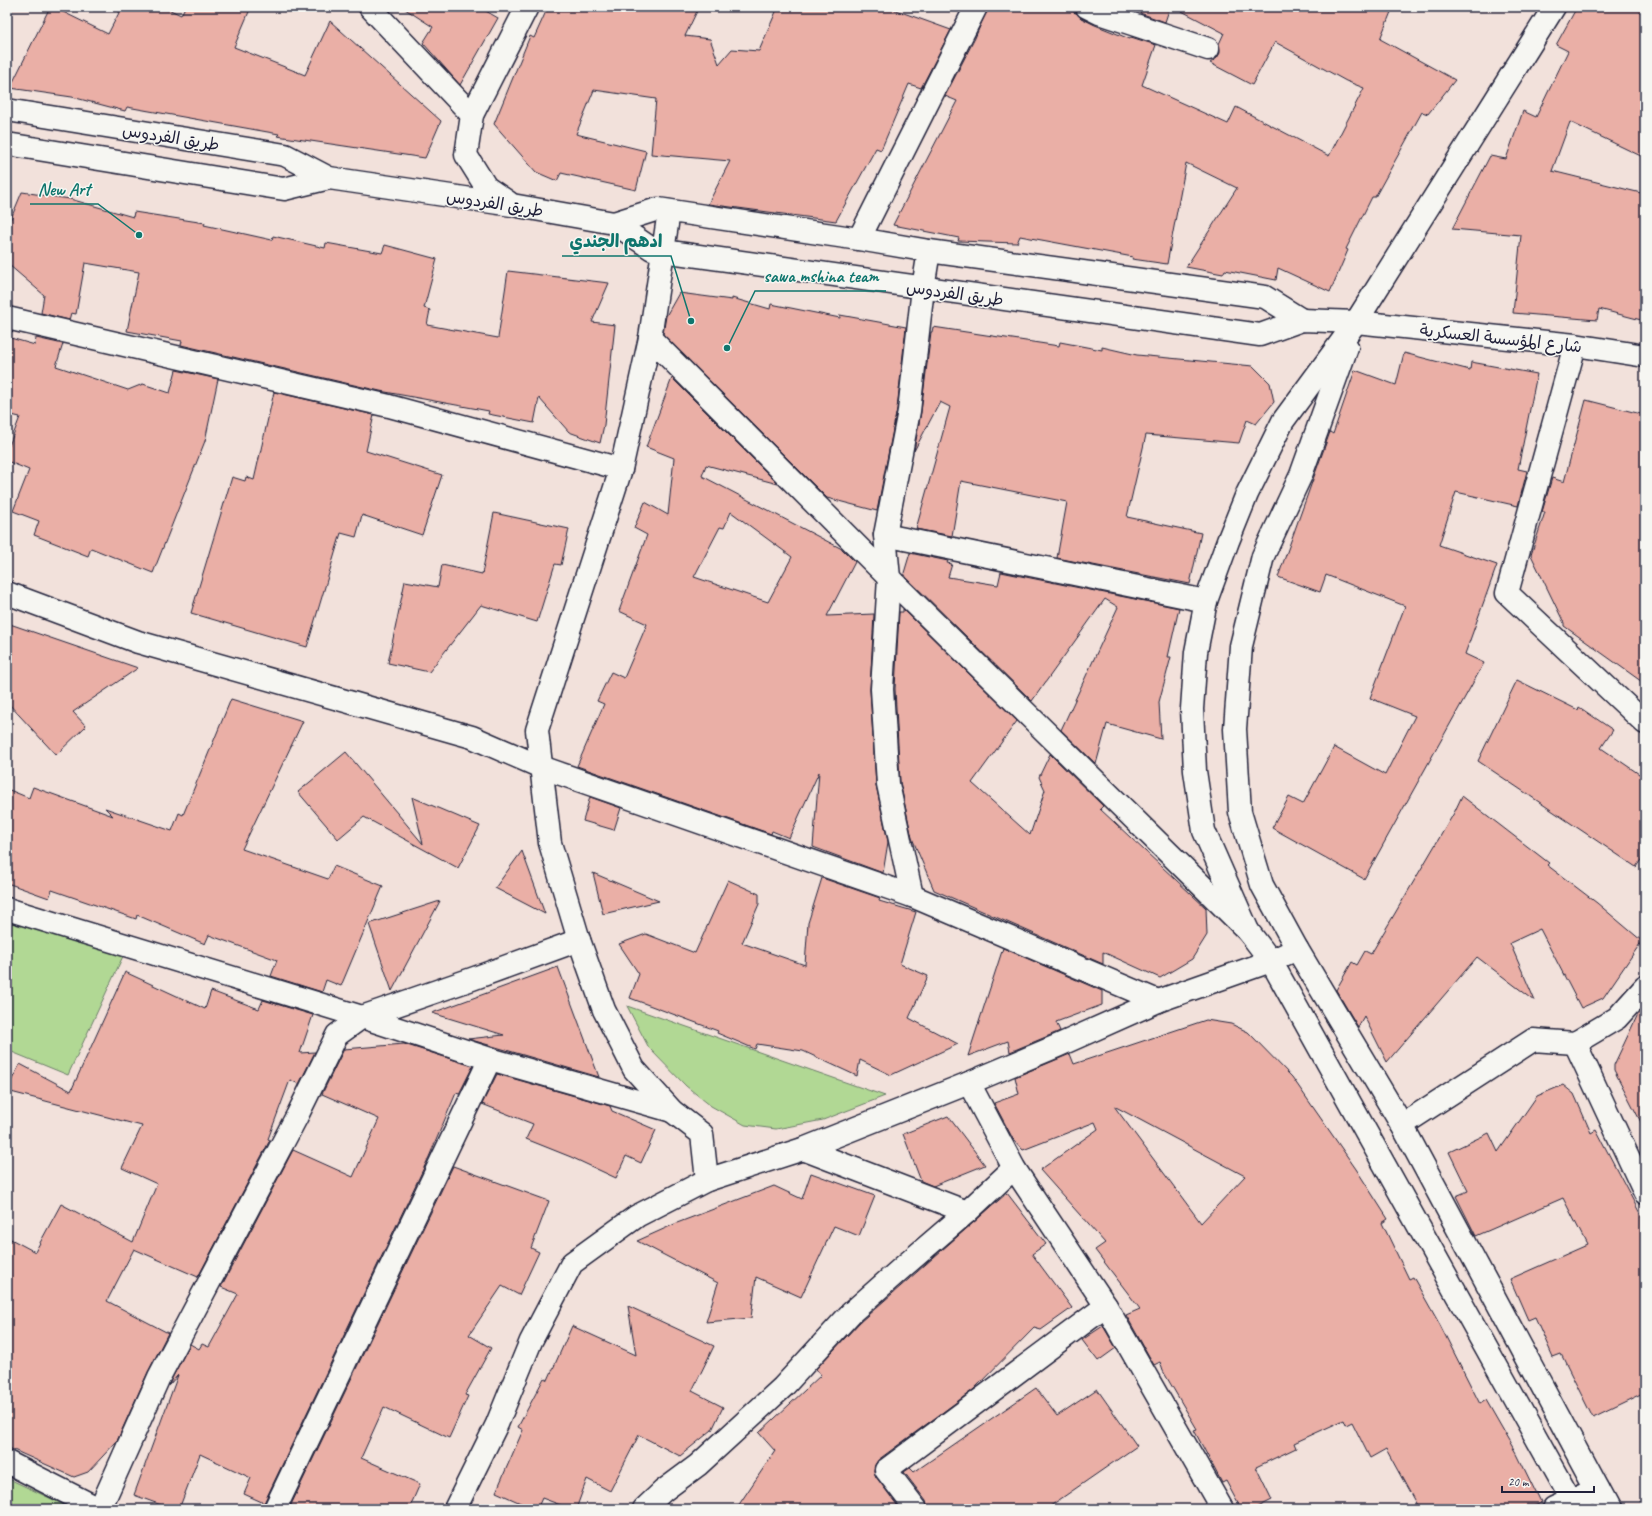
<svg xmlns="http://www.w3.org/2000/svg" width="1652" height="1516" font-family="Caveat,'Playpen Sans Arabic',sans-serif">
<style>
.green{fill:#b1d894;stroke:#6a7d68}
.building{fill:#eaafa6;stroke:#22223b;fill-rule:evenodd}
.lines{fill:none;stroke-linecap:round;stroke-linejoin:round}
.minor-casing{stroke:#22223b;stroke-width:25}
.major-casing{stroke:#22223b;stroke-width:25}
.minor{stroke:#f6f6f2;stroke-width:22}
.major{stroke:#f6f6f2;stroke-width:22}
.labels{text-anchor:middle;stroke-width:3;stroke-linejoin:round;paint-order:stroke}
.street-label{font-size:17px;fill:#22223b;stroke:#f6f6f2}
.leader{fill:none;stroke:#0f766e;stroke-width:1.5}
.callout-dot{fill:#0f766e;stroke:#f6f6f2;stroke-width:1.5}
.callout-label{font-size:18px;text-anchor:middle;font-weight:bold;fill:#0f766e;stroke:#f6f6f2;stroke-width:3;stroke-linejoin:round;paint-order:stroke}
</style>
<rect width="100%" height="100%" fill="#f2e1db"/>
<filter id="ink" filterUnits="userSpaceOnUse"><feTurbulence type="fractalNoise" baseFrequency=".025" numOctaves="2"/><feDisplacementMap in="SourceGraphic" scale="8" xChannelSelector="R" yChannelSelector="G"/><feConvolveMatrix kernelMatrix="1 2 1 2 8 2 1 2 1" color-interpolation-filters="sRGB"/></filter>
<g filter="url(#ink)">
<g class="green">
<polygon points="7,918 124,954 68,1075 7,1050"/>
<polygon points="627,1006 885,1096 823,1120 776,1129 745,1125 711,1106 686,1086 649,1048"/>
<polygon points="7,1478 73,1509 7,1509"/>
</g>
<g class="building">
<polygon points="50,7 53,7 108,34 122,7 164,7 181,15 185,7 251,7 234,47 305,75 330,21 441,121 425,158 277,136 279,134 127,107 125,111 72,97 10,88"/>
<polygon points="402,7 479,7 498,18 460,85 423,43 433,27"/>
<polygon points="548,7 699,7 685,36 710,39 719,64 732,49 759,51 778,7 887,7 951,30 921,88 909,84 881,150 876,148 836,221 708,204 730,161 651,154 656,99 594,90 576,134 646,151 636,190 561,173 557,181 536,172 494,124 530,36 534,38"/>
<polygon points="988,7 1062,7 1076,13 1081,18 1095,25 1130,39 1131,37 1156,45 1142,85 1228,124 1236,107 1329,156 1364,88 1346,81 1275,42 1252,85 1210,63 1217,58 1220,53 1219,44 1224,33 1174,7 1393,7 1380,39 1455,80 1428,114 1422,112 1375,197 1372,197 1346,249 1348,250 1330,292 1278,268 1276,280 1225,270 1223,274 1186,267 1237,188 1186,163 1167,264 1132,259 1133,257 1020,236 1017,243 958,241 959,238 893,225 957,101 945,96 975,38"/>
<polygon points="1142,7 1170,7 1165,22 1140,13"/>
<polygon points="1577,7 1645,7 1645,158 1570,122 1552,171 1645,194 1645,321 1599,309 1597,320 1513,313 1521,235 1452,229 1490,156 1506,159 1523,111 1536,117 1568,51 1556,45"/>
<polygon points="22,192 70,199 133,217 134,212 205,223 204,225 272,240 273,236 325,248 326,243 382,253 385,245 437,259 424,308 430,310 427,325 498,338 508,271 609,283 592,322 615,325 604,425 600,443 569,432 539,398 534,423 488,414 489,411 380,391 181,345 182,341 127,331 139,272 85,263 76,314 71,313 69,320 41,313 44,295 9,265 7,246 7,228"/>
<polygon points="679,293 732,300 732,298 770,309 771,304 840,318 840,315 906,327 897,409 877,511 827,498 663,334 666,316"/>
<polygon points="933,327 1059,346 1060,342 1102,350 1102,347 1137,355 1253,366 1270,383 1274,402 1256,424 1247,420 1239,443 1146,435 1127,517 1201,533 1190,584 1057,558 1067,502 961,481 952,536 916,529 950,407 940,402 914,451 921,412 931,332 932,332"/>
<polygon points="7,337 35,345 36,338 63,344 56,366 128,390 143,384 170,393 176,370 218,379 205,441 153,573 91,548 88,556 34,535 39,521 13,511 29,470 7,461 7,451 20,417 7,414"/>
<polygon points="1404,353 1470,370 1471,362 1537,374 1518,469 1527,471 1518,506 1456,492 1439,545 1497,565 1465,654 1484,663 1364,879 1272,828 1289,797 1303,804 1334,747 1385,775 1415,716 1370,698 1405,606 1326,575 1320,592 1278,577 1330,432 1333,434 1355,370 1396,385"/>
<path d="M 672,378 L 778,484 L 706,465 L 702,476 L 842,549 L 855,562 L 827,616 L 874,614 L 870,690 L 876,785 L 888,842 L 883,873 L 813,847 L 819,772 L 789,838 L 772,831 L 771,834 L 577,766 L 604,704 L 597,701 L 611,672 L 624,678 L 647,624 L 619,611 L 647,535 L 634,528 L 645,502 L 668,515 L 674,458 L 646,447 ZM 731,512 L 792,557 L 768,602 L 694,577 L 720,527 L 724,528 Z"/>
<polygon points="274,392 374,415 366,451 442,475 422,535 362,515 356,537 341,533 307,647 191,613 232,477 245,481 246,477 254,480"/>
<polygon points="1586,400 1645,415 1645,684 1564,626 1564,623 1531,555 1545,512 1542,512 1552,478 1564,482"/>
<polygon points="494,513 569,529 561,565 555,564 537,622 481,605 429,672 388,663 405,581 438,587 442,565 482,574"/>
<polygon points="910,553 948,561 947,563 952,564 948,577 998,585 1001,572 1179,608 1168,657 1171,657 1159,702 1161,739 1107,724 1096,764 1061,730 1118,607 1105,599 1032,701 906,577 904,573"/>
<polygon points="903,609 1017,721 972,783 1030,835 1045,790 1039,777 1050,754 1103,806 1100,809 1206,908 1207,935 1192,959 1160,978 1103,952 1103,964 934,890 912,838 900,782 895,689 899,612 903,612"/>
<polygon points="7,623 138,668 73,712 86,726 56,755 7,702"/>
<polygon points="1517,680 1578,710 1579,707 1613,730 1601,748 1645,778 1645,854 1636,867 1478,761"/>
<polygon points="231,699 303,721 242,849 328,879 334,866 383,886 341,986 326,980 322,992 271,976 277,960 209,935 205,944 137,915 136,919 52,890 49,898 7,883 7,789 29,798 33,787 113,816 105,808 172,831 179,813 183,815"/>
<polygon points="346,752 423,844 412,797 480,826 458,868 364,817 338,839 298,792"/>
<polygon points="1462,796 1549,863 1547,865 1597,903 1642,941 1603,998 1581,1008 1540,929 1510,943 1535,1001 1477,957 1387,1062 1364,1016 1358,1027 1336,990 1352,962 1357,965 1365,951 1371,954 1454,813"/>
<polygon points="590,797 621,808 614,830 583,821"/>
<polygon points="522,851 545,914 495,888"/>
<polygon points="593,873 659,901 603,914"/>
<polygon points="822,878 880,898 879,901 916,912 900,964 928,976 909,1018 958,1044 891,1075 860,1060 857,1076 803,1051 757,1044 755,1049 717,1033 718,1031 630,998 639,974 619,944 646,934 695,953 728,880 759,894 759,904 742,943 805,965 808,923"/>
<polygon points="440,901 392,991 369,924"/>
<polygon points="1003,948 1102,991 1102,1005 1056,1022 1060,1031 1010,1052 1008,1041 968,1056"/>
<polygon points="558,967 599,1077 468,1039 504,1035 432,1013"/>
<polygon points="125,972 205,1009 211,991 259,1009 263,1000 313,1015 300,1053 315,1052 299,1084 290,1080 268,1139 270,1140 198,1277 134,1249 107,1301 168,1333 148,1372 117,1441 88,1472 74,1477 7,1447 7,1237 35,1252 61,1204 133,1242 157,1184 122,1168 142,1126 7,1091 7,1089 20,1064 71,1091"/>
<polygon points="1645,1006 1645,1130 1614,1070 1614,1065 1639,1012"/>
<path d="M 1206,1020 L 1231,1024 L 1248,1032 L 1292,1077 L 1356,1169 L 1388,1219 L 1382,1223 L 1409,1279 L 1413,1277 L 1440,1325 L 1480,1404 L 1486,1400 L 1517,1454 L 1541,1503 L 1528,1509 L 1419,1509 L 1386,1449 L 1370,1458 L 1352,1422 L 1346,1425 L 1344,1420 L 1294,1443 L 1296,1448 L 1256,1467 L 1272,1500 L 1254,1509 L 1241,1509 L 1226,1481 L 1222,1483 L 1194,1430 L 1197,1429 L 1163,1371 L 1160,1362 L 1154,1365 L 1126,1315 L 1140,1309 L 1095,1250 L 1105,1243 L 1040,1170 L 1098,1129 L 1095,1122 L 1023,1150 L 1013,1139 L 994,1103 L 1019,1094 L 1015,1077 L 1070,1054 L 1074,1064 ZM 1114,1106 L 1245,1176 L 1201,1223 Z"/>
<polygon points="404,1044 473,1066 459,1094 456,1093 429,1157 264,1503 244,1494 251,1478 200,1454 179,1509 172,1509 134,1495 178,1375 169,1385 170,1382 190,1344 199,1349 202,1344 209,1347 238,1294 221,1287 293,1150 353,1177 379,1119 322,1094 344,1049"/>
<polygon points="497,1074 610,1106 612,1111 656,1130 641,1163 626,1156 616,1178 571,1157 526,1139 533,1124 482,1104"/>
<polygon points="1563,1085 1574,1094 1591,1133 1596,1130 1645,1223 1645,1393 1593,1418 1561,1354 1553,1357 1535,1317 1528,1320 1510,1279 1587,1245 1563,1198 1476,1236 1456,1196 1468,1191 1449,1152 1489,1133 1498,1152 1537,1096"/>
<polygon points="948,1116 985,1165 933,1186 921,1181 903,1134"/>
<polygon points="453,1166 549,1201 531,1248 539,1252 519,1295 502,1286 469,1335 491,1348 465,1395 468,1396 449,1438 384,1407 361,1458 420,1484 409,1509 289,1509"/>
<polygon points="811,1173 875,1196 859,1236 834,1226 801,1297 756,1277 751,1318 706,1322 718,1283 637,1241 677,1223 774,1186 802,1199"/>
<polygon points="1007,1193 1046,1244 1032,1254 1072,1308 1041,1330 1034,1328 973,1390 878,1460 875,1465 874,1471 876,1477 900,1509 736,1509 775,1451 759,1433 821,1375 816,1369 860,1322"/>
<polygon points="628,1306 714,1346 692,1391 723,1407 712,1430 680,1456 639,1435 610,1491 587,1479 576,1509 571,1509 542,1498 537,1509 534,1509 496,1492 523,1430 518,1427 544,1378 548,1380 572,1326 636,1355"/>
<polygon points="1103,1326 1116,1348 1098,1361 1082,1340"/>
<polygon points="1036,1388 1057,1416 1097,1389 1137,1446 1046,1509 928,1509 926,1501 904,1472 910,1468 914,1472"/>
</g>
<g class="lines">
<g class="minor-casing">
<g id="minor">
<polyline points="370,7 472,115"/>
<polyline points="1087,7 1099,13 1208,49"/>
<polyline points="7,110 285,155 329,178 512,205 614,223 652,249 663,251 1260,335 1302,320 1356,322 1575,345 1645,356"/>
<polyline points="7,144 284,189 329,178"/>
<polyline points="508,202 486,187 466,155 472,115 527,7"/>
<polyline points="669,211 650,338 621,469 537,730 550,843 579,940 604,1010 634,1069 672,1111 702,1134 707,1180"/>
<polyline points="614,223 658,209 859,239 929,251 1265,297 1302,320"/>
<polyline points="859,239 976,7"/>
<polyline points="7,318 389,406 621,469"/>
<polyline points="650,338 889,578 1248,931"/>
<polyline points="1575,345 1507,593 1645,723"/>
<polyline points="885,535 1206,601"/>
<polyline points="7,593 138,642 472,737 541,767 912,896 1158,1001"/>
<polyline points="912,896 888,784 882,689 889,578 885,535 909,411 923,288 929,251"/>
<polyline points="7,909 362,1017 490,1059 672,1111"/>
<polyline points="1575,1043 1645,1193"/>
<polyline points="969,1083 1014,1168 1106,1306 1222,1509"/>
<polyline points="1402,1125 1533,1040 1575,1043 1617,1018 1645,987"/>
<polyline points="803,1149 967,1212"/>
<polyline points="7,1462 99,1509"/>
<polyline points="100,1509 159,1377 297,1116 337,1035 362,1017 472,979 579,940"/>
<polyline points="275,1509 490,1059"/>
<polyline points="455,1509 497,1424 531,1341 572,1263 637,1216 707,1180 803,1149 969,1083 1057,1046 1158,1001 1271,961 1297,949"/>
<polyline points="644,1509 663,1491 698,1465 783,1387 851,1313 904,1266 967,1212 1014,1168"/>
<polyline points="916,1509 886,1470 1106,1306"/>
<polyline points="1553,1509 1597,1489"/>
</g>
</g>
<g class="major-casing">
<g id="major">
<polyline points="1554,7 1356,322 1283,421 1247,494 1228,541 1206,601 1196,652 1192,709 1195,771 1204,831 1248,931 1271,961 1576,1509"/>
<polyline points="1347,347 1301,475 1263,556 1241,646 1235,729 1240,812 1262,885 1297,949 1402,1125 1608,1509"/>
</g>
</g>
<use href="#minor" class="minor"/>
<use href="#major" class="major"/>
</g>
</g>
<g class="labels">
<g class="street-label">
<text transform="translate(171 137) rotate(9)" y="6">طريق الفردوس</text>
<text transform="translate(495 203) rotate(9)" y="6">طريق الفردوس</text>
<text transform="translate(955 293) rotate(8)" y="6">طريق الفردوس</text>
<text transform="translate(1501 338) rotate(6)" y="6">شارع المؤسسة العسكرية</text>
</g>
</g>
<path class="leader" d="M139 235L98 204H30M691 321L671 256H562M727 348L755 291H886"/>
<g class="callout-dot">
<circle cx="139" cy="235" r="4"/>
<circle cx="691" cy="321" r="4"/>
<circle cx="727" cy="348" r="4"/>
</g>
<g class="callout-label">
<text x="64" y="195">New Art</text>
<text x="616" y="247">ادهم الجندي</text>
<text x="821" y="282">sawa mshina team</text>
</g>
<rect width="1652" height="1516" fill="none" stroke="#f6f6f2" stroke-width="24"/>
<rect x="12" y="12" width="1628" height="1492" fill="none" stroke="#22223b" stroke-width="1.5" filter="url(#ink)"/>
<path d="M1502 1486v6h92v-6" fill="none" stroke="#22223b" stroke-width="2"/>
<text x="1508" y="1486" font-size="12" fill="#22223b" stroke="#f6f6f2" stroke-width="3" paint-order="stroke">20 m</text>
</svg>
